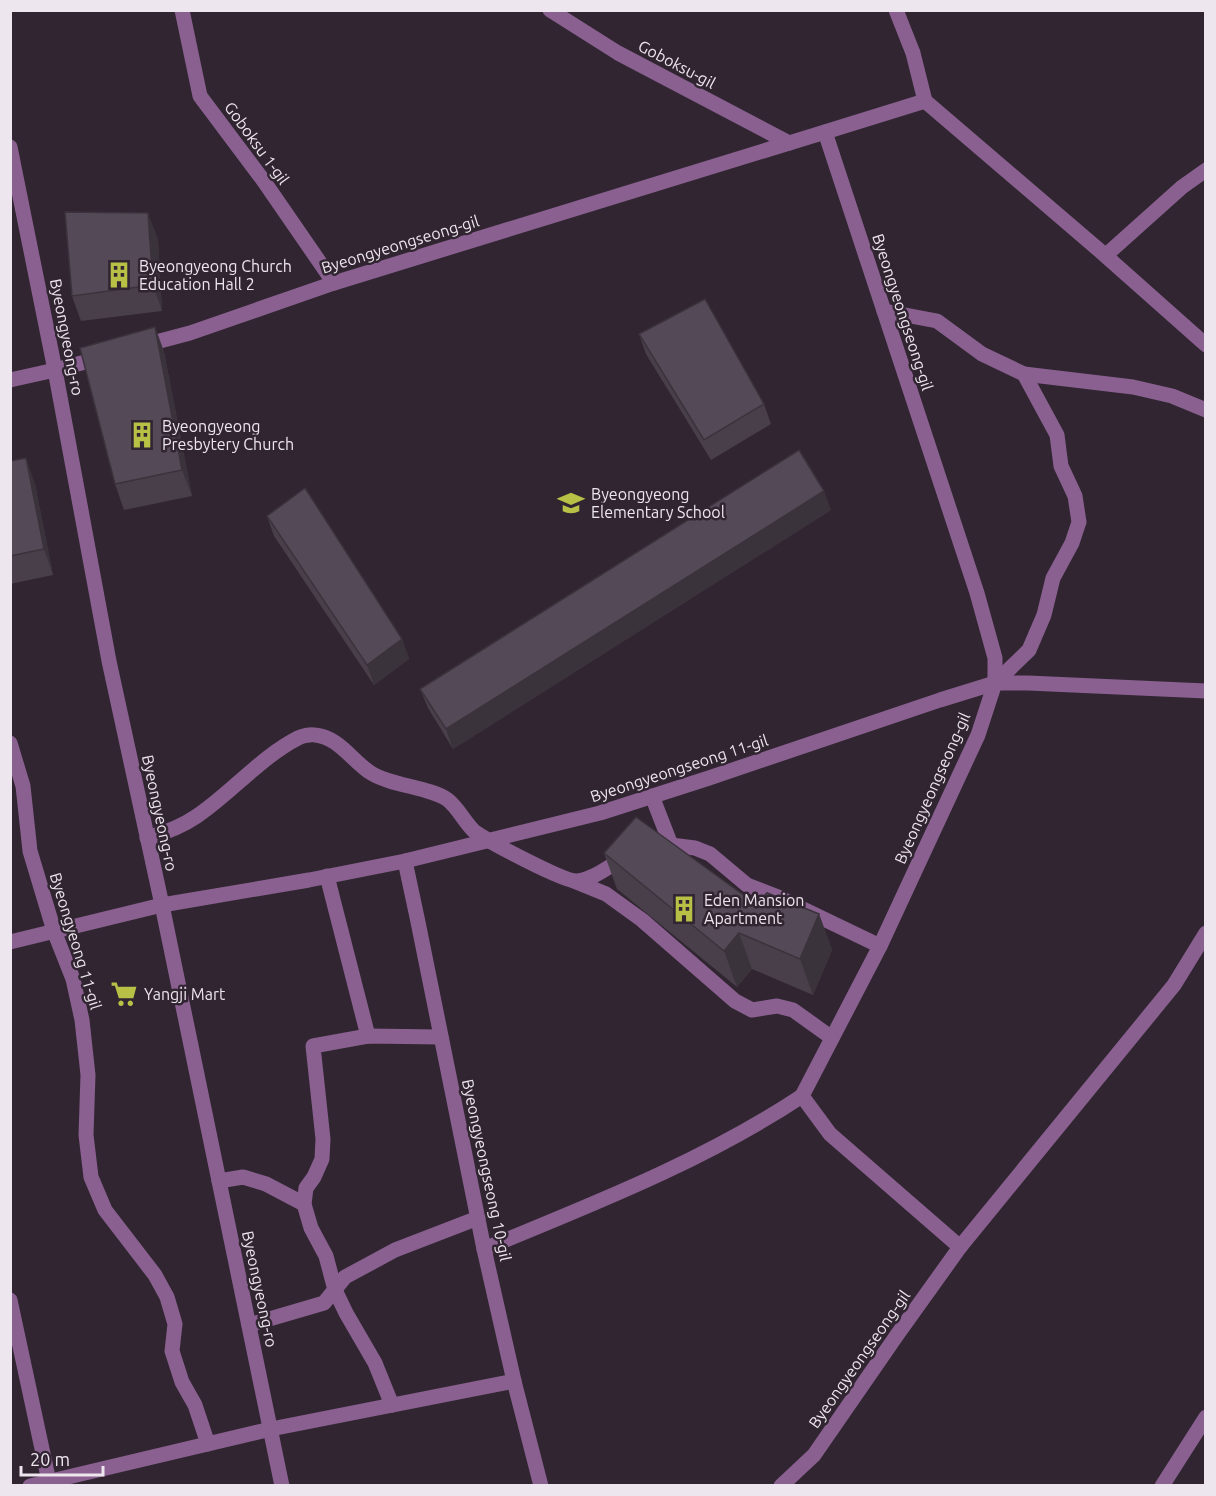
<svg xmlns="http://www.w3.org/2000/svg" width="1216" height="1496" font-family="Ubuntu,sans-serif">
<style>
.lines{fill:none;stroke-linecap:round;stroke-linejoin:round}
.minor{stroke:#89608f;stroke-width:15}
.wall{fill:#483f4a}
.shaded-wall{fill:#3b333c}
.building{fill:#544956;stroke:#3b333c;stroke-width:1.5}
.labels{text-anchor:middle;stroke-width:5;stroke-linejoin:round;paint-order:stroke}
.street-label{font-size:16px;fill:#ede6ee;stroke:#302531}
.poi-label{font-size:16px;fill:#ede6ee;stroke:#302531;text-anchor:start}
</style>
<rect width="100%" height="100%" fill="#302531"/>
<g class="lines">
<g class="minor">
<polyline points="182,10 200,96 263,180 334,283"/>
<polyline points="550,10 618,53 789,143"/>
<polyline points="896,10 913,53 925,101"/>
<polyline points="925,101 1099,250 1206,345"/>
<polyline points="825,132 977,593 995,658 995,683 978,735 880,946 802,1096 830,1134 960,1247"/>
<polyline points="10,147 55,370 109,661 162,905 282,1486"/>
<polyline points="1106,255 1182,187 1206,170"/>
<polyline points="884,311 937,321 982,354 1024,374 1133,387 1172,396 1206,410"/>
<polyline points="141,346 190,333 334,283 825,132 925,101"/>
<polyline points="10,380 55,370 104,357"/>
<polyline points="995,683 1029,650 1044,615 1053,578 1072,543 1079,522 1075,496 1061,466 1057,435 1024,374"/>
<polyline points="10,743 23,786 30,851 54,931 73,979 82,1020 88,1075 86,1135 91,1177 105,1210 155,1275 167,1297 175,1324 172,1351 182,1382 195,1405 208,1444"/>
<polyline points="652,796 671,845"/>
<path d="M 147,838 C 165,833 181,827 197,816 C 231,793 261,757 298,738 C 302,736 310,734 315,735 C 339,737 352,761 371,773 C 392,786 430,787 448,800 C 459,809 465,823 475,832 C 488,841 564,882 577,881 C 595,879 610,865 626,857"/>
<polyline points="657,847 671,845 695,848 710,854 747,885 778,897 880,946"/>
<polyline points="405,861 418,922 484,1249 514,1381 541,1486"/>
<polyline points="327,876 368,1036"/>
<polyline points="574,881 606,894 642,920 735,1001 752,1010 777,1006 793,1010 832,1038"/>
<polyline points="10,942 162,905 309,880 405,861 600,813 709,778 940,700 995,683 1028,683 1206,691"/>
<polyline points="219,1181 243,1177 266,1184 304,1204 311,1228 326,1256 335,1290 346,1313 375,1363 392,1405"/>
<polyline points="304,1204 306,1188 314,1177 322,1159 323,1139 313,1046 368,1036 441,1037"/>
<path d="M 484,1249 C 593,1204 704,1161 802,1096"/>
<polyline points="10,1300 50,1486"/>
<polyline points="249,1325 324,1303 345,1277 395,1250 478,1218"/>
<polyline points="30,1486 271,1429 514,1381"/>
<polyline points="781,1486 814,1455 897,1335 960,1247 1174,985 1206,933"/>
<polyline points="1162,1486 1206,1417"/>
</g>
</g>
<g class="wall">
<polygon points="158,239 162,311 81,321 72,296"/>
<polygon points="155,327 164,352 192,496 124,510 115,484"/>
<polygon points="639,334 764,404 771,424 711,460 646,354"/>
<polygon points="10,461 35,484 53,575 10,584"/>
<polygon points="831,510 453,749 428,708 420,689"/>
<polygon points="267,516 402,639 409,659 374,685 274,536"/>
<polygon points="604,853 756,904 819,914 832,950 813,995 752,969 737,987 617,889"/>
</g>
<g class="shaded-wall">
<polygon points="148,213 158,239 162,311 153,285"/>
<polygon points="155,327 164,352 192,496 182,470"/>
<polygon points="26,458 35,484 53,575 44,549"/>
<polygon points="824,491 831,510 453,749 446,729"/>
<polygon points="402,639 409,659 374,685 367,665"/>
<polygon points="819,914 832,950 813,995 800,959"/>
<polygon points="739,933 752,969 737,987 724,951"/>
</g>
<g class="building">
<polygon points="65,212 148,213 153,285 72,296"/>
<polygon points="705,299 764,404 704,440 639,334"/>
<polygon points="155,327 182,470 115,484 80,348"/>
<polygon points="799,450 824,491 446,729 420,689"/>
<polygon points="26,458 44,549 10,556 10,461"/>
<polygon points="305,488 402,639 367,665 267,516"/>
<polygon points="636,817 756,904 767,893 819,914 800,959 739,933 724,951 604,853"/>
</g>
<defs>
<g id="building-bare" transform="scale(2.07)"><path d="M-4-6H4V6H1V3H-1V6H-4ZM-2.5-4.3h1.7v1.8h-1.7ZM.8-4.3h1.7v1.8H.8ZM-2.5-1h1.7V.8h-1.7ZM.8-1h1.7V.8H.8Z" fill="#b9c046" stroke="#302531" stroke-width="2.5" paint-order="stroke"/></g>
<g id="school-bare" transform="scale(2.07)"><path d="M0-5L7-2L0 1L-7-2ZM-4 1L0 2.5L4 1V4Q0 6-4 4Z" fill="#b9c046" stroke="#302531" stroke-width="2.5" paint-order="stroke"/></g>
<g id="supermarket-bare" transform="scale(2.07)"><path d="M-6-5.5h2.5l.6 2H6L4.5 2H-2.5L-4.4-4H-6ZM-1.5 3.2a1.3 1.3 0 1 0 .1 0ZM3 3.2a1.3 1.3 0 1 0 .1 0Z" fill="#b9c046" stroke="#302531" stroke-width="2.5" paint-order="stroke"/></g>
</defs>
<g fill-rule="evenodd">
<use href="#building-bare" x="119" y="275"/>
<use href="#building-bare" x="142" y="435"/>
<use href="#school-bare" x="571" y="503"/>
<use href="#building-bare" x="684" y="909"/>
<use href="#supermarket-bare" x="124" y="994"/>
</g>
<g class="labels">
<g class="street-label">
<text transform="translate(677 64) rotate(28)" y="6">Goboksu-gil</text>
<text transform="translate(257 143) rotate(54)" y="6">Goboksu 1-gil</text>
<text transform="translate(400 244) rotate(-17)" y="6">Byeongyeongseong-gil</text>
<text transform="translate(903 312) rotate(72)" y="6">Byeongyeongseong-gil</text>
<text transform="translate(67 337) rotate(79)" y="6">Byeongyeong-ro</text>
<text transform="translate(679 768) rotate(-18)" y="6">Byeongyeongseong 11-gil</text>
<text transform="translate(932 788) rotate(-66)" y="6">Byeongyeongseong-gil</text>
<text transform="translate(160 813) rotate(78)" y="6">Byeongyeong-ro</text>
<text transform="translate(76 941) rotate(73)" y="6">Byeongyeong 11-gil</text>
<text transform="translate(487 1170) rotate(78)" y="6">Byeongyeongseong 10-gil</text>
<text transform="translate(260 1289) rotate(78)" y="6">Byeongyeong-ro</text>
<text transform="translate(859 1359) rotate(-55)" y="6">Byeongyeongseong-gil</text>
</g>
<g class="poi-label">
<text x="139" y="272">Byeongyeong Church<tspan x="139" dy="18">Education Hall 2</tspan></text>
<text x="162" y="432">Byeongyeong<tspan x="162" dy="18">Presbytery Church</tspan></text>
<text x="591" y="500">Byeongyeong<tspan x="591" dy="18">Elementary School</tspan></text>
<text x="704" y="906">Eden Mansion<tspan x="704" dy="18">Apartment</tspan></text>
<text x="144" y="1000">Yangji Mart</text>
</g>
</g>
<rect width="1216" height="1496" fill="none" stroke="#ede6ee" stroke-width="24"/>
<path d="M21 1466v9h82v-9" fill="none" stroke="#ede6ee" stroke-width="3"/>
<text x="30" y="1466" font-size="18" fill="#ede6ee" stroke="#302531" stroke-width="4.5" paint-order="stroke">20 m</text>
</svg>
